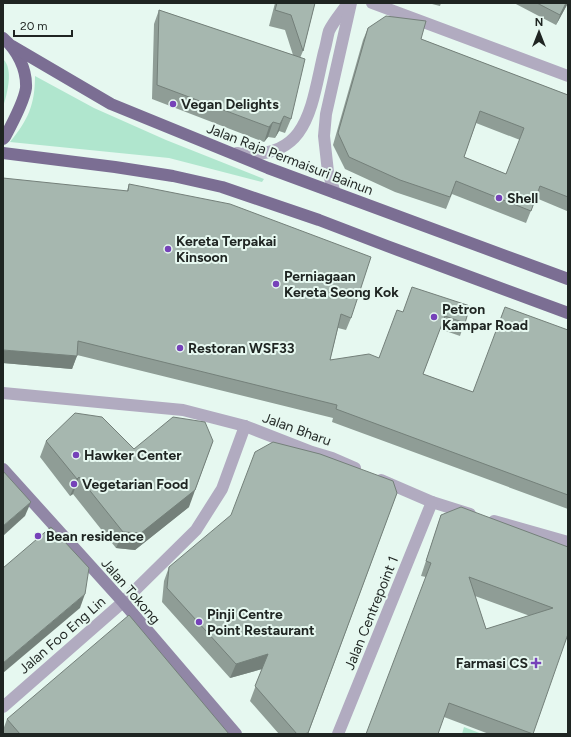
<svg xmlns="http://www.w3.org/2000/svg" width="571" height="737" font-family="Figtree,sans-serif">
<style>
.green{fill:#b0e6ce}
.lines{fill:none;stroke-linecap:round;stroke-linejoin:round}
.minor{stroke:#b1abc0;stroke-width:12}
.tertiary{stroke:#b1abc0;stroke-width:12}
.secondary{stroke:#9187a6;stroke-width:12}
.primary{stroke:#7b6e93;stroke-width:12}
.wall{fill:#8f9d96;fill-rule:evenodd}
.shaded-wall{fill:#74807a}
.building{fill:#a6b7af;stroke:#74807a;fill-rule:evenodd}
.poi-dot{fill:#7642b9;stroke:#e6f8f0;stroke-width:1.5}
.labels{text-anchor:middle;stroke-width:4;stroke-linejoin:round;paint-order:stroke}
.poi-label{font-size:14px;font-weight:bold;fill:#1f2522;stroke:#e6f8f0;text-anchor:start}
.street-label{font-size:14px;fill:#1f2522;stroke:#e6f8f0}
</style>
<rect width="100%" height="100%" fill="#e6f8f0"/>
<g class="green">
<path d="M 3,59 C 14,69 7,94 3,107 Z"/>
<path d="M 35,76 L 94,108 L 166,140 L 264,179 L 262,182 L 169,158 L 10,142 C 28,120 35,105 35,76 Z"/>
<polygon points="464,727 482,734 462,734"/>
</g>
<g class="lines">
<g class="minor">
<polyline points="372,3 568,76"/>
<polyline points="3,393 183,410 245,426 312,452 332,458 355,468"/>
<polyline points="381,480 432,502 470,514"/>
<polyline points="494,521 568,542"/>
<polyline points="3,707 123,602 196,530 222,489 245,426"/>
<polyline points="338,734 432,502"/>
</g>
<g class="tertiary">
<path d="M 237,153 C 309,162 311,106 324,52 C 326,46 327,38 329,31 C 333,22 342,12 348,3"/>
<polyline points="335,193 328,172 324,136 326,114 351,3"/>
</g>
<polyline class="secondary" points="3,469 123,602 236,734"/>
<g class="primary">
<path d="M 3,38 C 17,50 27,69 26,88 C 24,102 12,124 5,137 L 3,139"/>
<polyline points="12,46 111,104 268,168 568,279"/>
<polyline points="3,153 115,167 173,176 222,187 319,220 387,246 568,313"/>
</g>
</g>
<g class="wall">
<polygon points="275,3 315,3 303,51 300,58 291,119 285,133 279,131 275,138 268,137 264,142 152,99 154,24 159,10 293,55 285,30 269,26"/>
<polygon points="428,3 441,3 440,6"/>
<polygon points="514,3 568,3 556,25"/>
<path d="M 368,28 L 421,39 L 568,95 L 568,209 L 567,211 L 536,198 L 526,223 L 452,194 L 446,209 L 395,192 L 345,169 L 333,145 L 363,40 ZM 476,123 L 520,140 L 506,174 L 464,157 Z"/>
<polygon points="129,184 351,318 346,330 338,328 330,360 379,358 403,312 470,306 460,336 440,329 423,374 473,392 568,330 568,509 332,422 333,418 77,355 72,369 3,363 127,191"/>
<polygon points="46,441 134,449 189,507 135,550 116,548 73,494 70,496 40,457"/>
<polygon points="397,493 308,734 279,734 250,701 262,669 230,678 162,602 164,581 169,567"/>
<path d="M 441,515 L 568,547 L 533,734 L 489,734 L 444,717 L 426,577 L 421,576 ZM 475,596 L 530,616 L 486,629 Z"/>
<polygon points="7,719 229,734 3,734 3,730"/>
</g>
<g class="shaded-wall">
<polygon points="566,3 568,3 556,25 560,15"/>
<polygon points="284,116 279,131 275,138 280,124"/>
<polygon points="273,122 268,137 264,142 269,127"/>
<polygon points="3,350 77,356 72,369 3,363"/>
<polygon points="213,441 189,507 135,550 116,548 123,532"/>
<polygon points="79,477 73,494 70,496 77,479"/>
<polygon points="31,502 25,516 3,536 3,526"/>
<polygon points="85,594 80,608 3,673 3,663"/>
<polygon points="268,654 262,669 230,678 236,664"/>
</g>
<g class="building">
<polygon points="277,3 315,3 303,51 291,15 275,10"/>
<polygon points="537,3 566,3 560,15"/>
<polygon points="159,10 305,59 291,119 284,116 280,124 273,122 269,127 157,85"/>
<path d="M 386,16 L 426,21 L 421,39 L 568,95 L 568,197 L 540,186 L 531,211 L 456,181 L 450,197 L 400,180 L 349,157 L 338,133 L 368,28 ZM 480,111 L 524,128 L 506,174 L 464,157 Z"/>
<polygon points="3,178 128,191 129,184 230,204 371,257 351,318 341,314 330,360 369,354 379,358 397,310 403,312 412,287 470,306 465,323 445,316 423,374 473,392 505,307 568,330 568,495 336,409 337,405 78,341 77,356 3,350"/>
<polygon points="75,413 102,417 134,449 173,417 205,422 213,441 195,490 141,533 123,532 79,477 77,479 46,441"/>
<polygon points="273,442 320,454 393,481 397,493 308,733 303,734 297,734 255,686 268,654 236,664 167,588 169,567 231,515 255,452"/>
<polygon points="3,471 31,502 3,526"/>
<path d="M 461,507 L 568,547 L 568,634 L 533,734 L 449,703 L 438,734 L 366,734 L 431,563 L 426,561 L 441,515 ZM 469,577 L 553,608 L 486,629 Z"/>
<polygon points="51,527 89,568 85,594 3,663 3,568"/>
<polygon points="129,615 229,734 20,734 7,719"/>
</g>
<g class="poi-dot">
<circle cx="173" cy="104" r="4"/>
<circle cx="499" cy="198" r="4"/>
<circle cx="168" cy="249" r="4"/>
<circle cx="276" cy="284" r="4"/>
<circle cx="434" cy="317" r="4"/>
<circle cx="180" cy="348" r="4"/>
<circle cx="76" cy="455" r="4"/>
<circle cx="74" cy="484" r="4"/>
<circle cx="38" cy="536" r="4"/>
<circle cx="199" cy="622" r="4"/>
<path d="M534 657h4v4h4v4h-4v4h-4v-4h-4v-4h4z"/>
</g>
<g class="labels">
<g class="poi-label">
<text x="181" y="109">Vegan Delights</text>
<text x="507" y="203">Shell</text>
<text x="176" y="246">Kereta Terpakai<tspan x="176" dy="16">Kinsoon</tspan></text>
<text x="284" y="281">Perniagaan<tspan x="284" dy="16">Kereta Seong Kok</tspan></text>
<text x="442" y="314">Petron<tspan x="442" dy="16">Kampar Road</tspan></text>
<text x="188" y="353">Restoran WSF33</text>
<text x="84" y="460">Hawker Center</text>
<text x="82" y="489">Vegetarian Food</text>
<text x="46" y="541">Bean residence</text>
<text x="207" y="619">Pinji Centre<tspan x="207" dy="16">Point Restaurant</tspan></text>
<text x="528" y="668" text-anchor="end">Farmasi CS</text>
</g>
<g class="street-label">
<text transform="translate(290 159) rotate(21)" y="5">Jalan Raja Permaisuri Bainun</text>
<text transform="translate(297 429) rotate(20)" y="5">Jalan Bharu</text>
<text transform="translate(131 591) rotate(49)" y="5">Jalan Tokong</text>
<text transform="translate(371 613) rotate(-68)" y="5">Jalan Centrepoint 1</text>
<text transform="translate(62 635) rotate(-41)" y="5">Jalan Foo Eng Lin</text>
</g>
</g>
<rect width="571" height="737" fill="none" stroke="#1f2522" stroke-width="8"/>
<g transform="translate(539 32)" stroke="#e6f8f0" stroke-width="3" paint-order="stroke">
<path d="M0-3L7 15L0 10L-7 15Z" fill="#1f2522"/>
<text y="-6" font-size="11" font-weight="bold" text-anchor="middle" fill="#1f2522">N</text>
</g>
<path d="M14 30v6h58v-6" fill="none" stroke="#1f2522" stroke-width="2"/>
<text x="20" y="30" font-size="12" fill="#1f2522" stroke="#e6f8f0" stroke-width="3" paint-order="stroke">20 m</text>
</svg>
